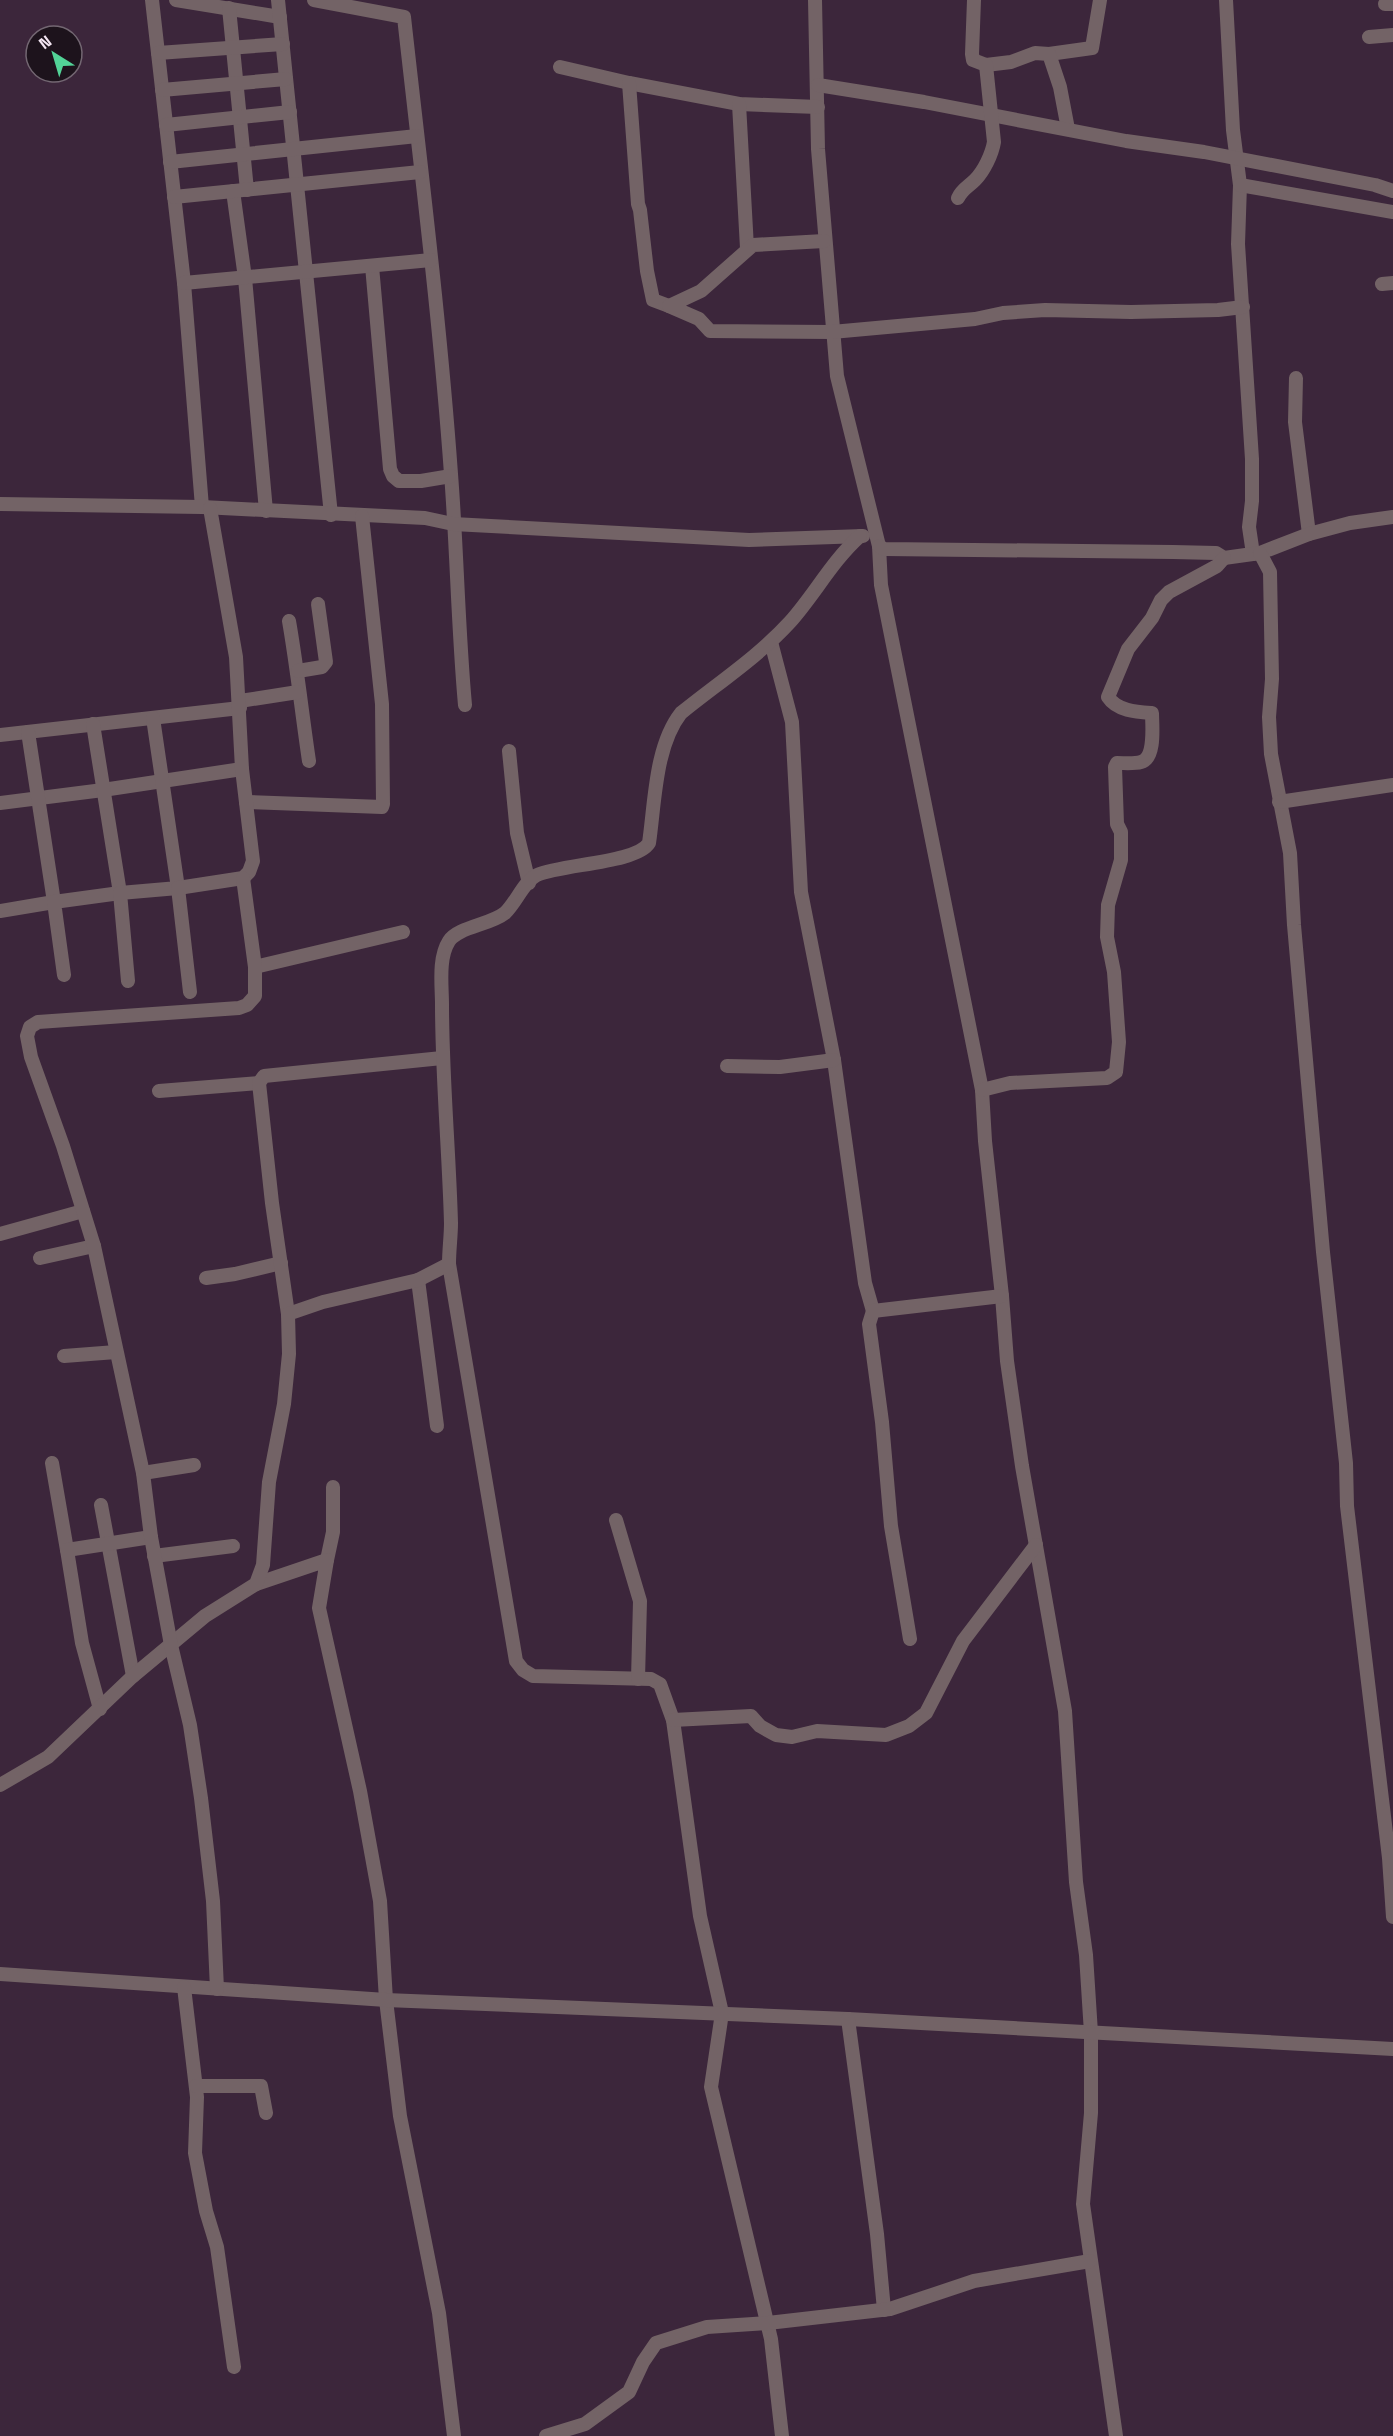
<svg xmlns="http://www.w3.org/2000/svg" width="1393" height="2436" font-family="'Space Grotesk',sans-serif">
<style>
.lines{fill:none;stroke-linecap:round;stroke-linejoin:round}
.minor{stroke:#736366;stroke-width:14}
</style>
<rect width="100%" height="100%" fill="#3c263b"/>
<g class="lines">
<g class="minor">
<polyline points="152,0 184,283 202,507"/>
<polyline points="176,0 280,17"/>
<polyline points="278,0 331,515"/>
<path d="M 314,0 L 404,17 C 421,170 440,321 451,474 C 457,551 458,628 465,705"/>
<polyline points="815,0 818,149 837,376 879,546 881,585 982,1090 985,1141 1002,1296 1007,1361 1022,1466 1065,1711 1076,1882 1086,1955 1091,2033 1091,2113 1083,2204 1116,2436"/>
<polyline points="1226,0 1233,130 1240,185 1238,244 1252,459 1252,501 1249,527 1253,554"/>
<polyline points="1385,4 1393,4"/>
<polyline points="229,8 247,190"/>
<polyline points="1369,37 1393,35"/>
<polyline points="158,53 283,44"/>
<polyline points="1049,54 1092,48 1100,0"/>
<polyline points="986,65 1011,62 1035,53 1049,54 1060,87 1068,129"/>
<polyline points="560,67 629,83 739,104 818,107"/>
<polyline points="629,83 638,204 640,210 647,271 653,300 669,306"/>
<polyline points="818,85 924,102 1126,141 1204,152 1375,185 1393,191"/>
<polyline points="162,90 286,79"/>
<polyline points="739,104 747,248"/>
<polyline points="166,125 290,112"/>
<polyline points="170,162 417,136"/>
<polyline points="1240,185 1393,212"/>
<polyline points="233,191 245,278 266,511"/>
<polyline points="174,197 420,172"/>
<path d="M 958,198 C 962,189 968,187 975,180 C 984,171 992,154 994,142 L 986,65 L 973,60 L 972,54 L 974,0"/>
<polyline points="824,241 753,245 701,291 669,306 699,319 710,331 832,332 975,319 1003,313 1045,310 1131,312 1218,310 1243,307"/>
<polyline points="372,266 390,469 393,476 399,481 421,481 451,476"/>
<polyline points="184,283 431,260"/>
<polyline points="1382,284 1393,283"/>
<polyline points="1296,378 1295,422 1309,534"/>
<polyline points="0,504 202,507 425,518 453,524 749,540 863,536"/>
<polyline points="879,546 884,549 1173,552 1216,553 1224,558 1260,553 1309,534 1350,523 1393,517"/>
<polyline points="1260,553 1270,572 1272,679 1269,717 1271,754 1290,853 1294,925 1323,1252 1346,1463 1347,1506 1389,1858 1393,1917"/>
<path d="M 289,621 C 297,667 302,714 309,761"/>
<polyline points="771,642 792,722 801,892 834,1060 865,1283 873,1311"/>
<polyline points="298,671 322,667 326,662 318,604"/>
<polyline points="240,701 298,692"/>
<polyline points="0,735 240,708"/>
<polyline points="509,751 517,833 529,883"/>
<polyline points="246,802 382,807 383,804 382,704 362,516"/>
<polyline points="1279,802 1393,785"/>
<polyline points="0,803 103,790 242,769"/>
<polyline points="0,911 54,902 28,732"/>
<polyline points="255,967 403,932"/>
<polyline points="64,975 54,902 120,893 93,724"/>
<polyline points="128,981 120,893 178,888 153,718"/>
<polyline points="190,992 178,888 243,878 249,872 253,861 242,769 236,657 210,508"/>
<polyline points="727,1066 780,1067 834,1060"/>
<path d="M 982,1090 L 1010,1083 L 1107,1078 L 1116,1072 L 1119,1042 L 1114,972 L 1107,937 L 1108,905 L 1121,860 L 1121,832 L 1117,824 L 1115,767 L 1117,763 C 1125,763 1134,764 1141,762 C 1156,758 1152,725 1152,713 C 1137,712 1117,711 1108,697 L 1128,649 L 1152,618 L 1161,600 L 1169,592 L 1217,566 L 1224,558"/>
<polyline points="159,1091 259,1083"/>
<polyline points="0,1234 83,1211"/>
<polyline points="40,1258 94,1246"/>
<polyline points="449,1264 516,1661 523,1670 533,1676 651,1679 660,1684 673,1720 700,1916 722,2013 711,2087 771,2339 782,2436"/>
<polyline points="206,1278 235,1274 281,1263"/>
<polyline points="418,1280 437,1426"/>
<polyline points="288,1314 272,1203 259,1083 264,1076 442,1058"/>
<polyline points="64,1356 116,1352"/>
<polyline points="52,1463 67,1550"/>
<polyline points="143,1473 194,1465"/>
<polyline points="101,1505 133,1676"/>
<polyline points="616,1520 640,1601 638,1679"/>
<polyline points="154,1556 233,1546"/>
<polyline points="327,1560 333,1532 333,1487"/>
<polyline points="256,1584 327,1560 319,1608 360,1791 380,1901 386,2000 400,2116 439,2313 454,2436"/>
<polyline points="910,1639 891,1526 882,1422 869,1324 873,1311 1002,1296"/>
<polyline points="100,1709 82,1643 67,1550 151,1537"/>
<polyline points="673,1720 751,1716 760,1726 776,1735 792,1737 817,1731 886,1735 909,1726 926,1713 963,1641 1036,1545"/>
<path d="M 0,1785 L 48,1757 L 133,1676 L 205,1616 L 256,1584 L 263,1565 L 269,1482 L 284,1404 L 289,1354 L 288,1314 L 323,1302 L 418,1280 L 449,1264 C 449,1250 451,1236 451,1223 C 449,1150 442,1077 442,1004 C 442,986 438,958 449,941 C 458,927 490,925 505,913 C 516,903 524,881 537,875 C 562,864 637,863 649,843 C 655,802 655,746 681,713 C 718,683 758,657 790,622 C 815,594 832,561 860,536"/>
<polyline points="0,1974 386,2000 848,2019 1393,2049"/>
<polyline points="184,1987 197,2097 195,2153 206,2211 217,2247 234,2367"/>
<polyline points="217,1989 213,1901 201,1798 190,1725 171,1645 151,1537 143,1473 94,1246 63,1146 31,1057 27,1036 30,1027 38,1022 239,1008 247,1005 255,996 255,967 243,878"/>
<polyline points="848,2019 877,2234 884,2310"/>
<polyline points="196,2086 261,2086 266,2113"/>
<polyline points="546,2436 585,2424 629,2392 643,2362 656,2343 707,2327 768,2323 890,2309 974,2281 1090,2261"/>
</g>
</g>
<g transform="translate(54 54) rotate(323)"><circle r="28" fill="#1d131c" stroke="#736772" stroke-width="1.5"/>
<path d="M0-4.5L10 22L0 15L-10 22Z" fill="#52d397"/>
<text y="-9" font-size="16" font-weight="bold" text-anchor="middle" fill="#f4e6f3">N</text>
</g>
</svg>
